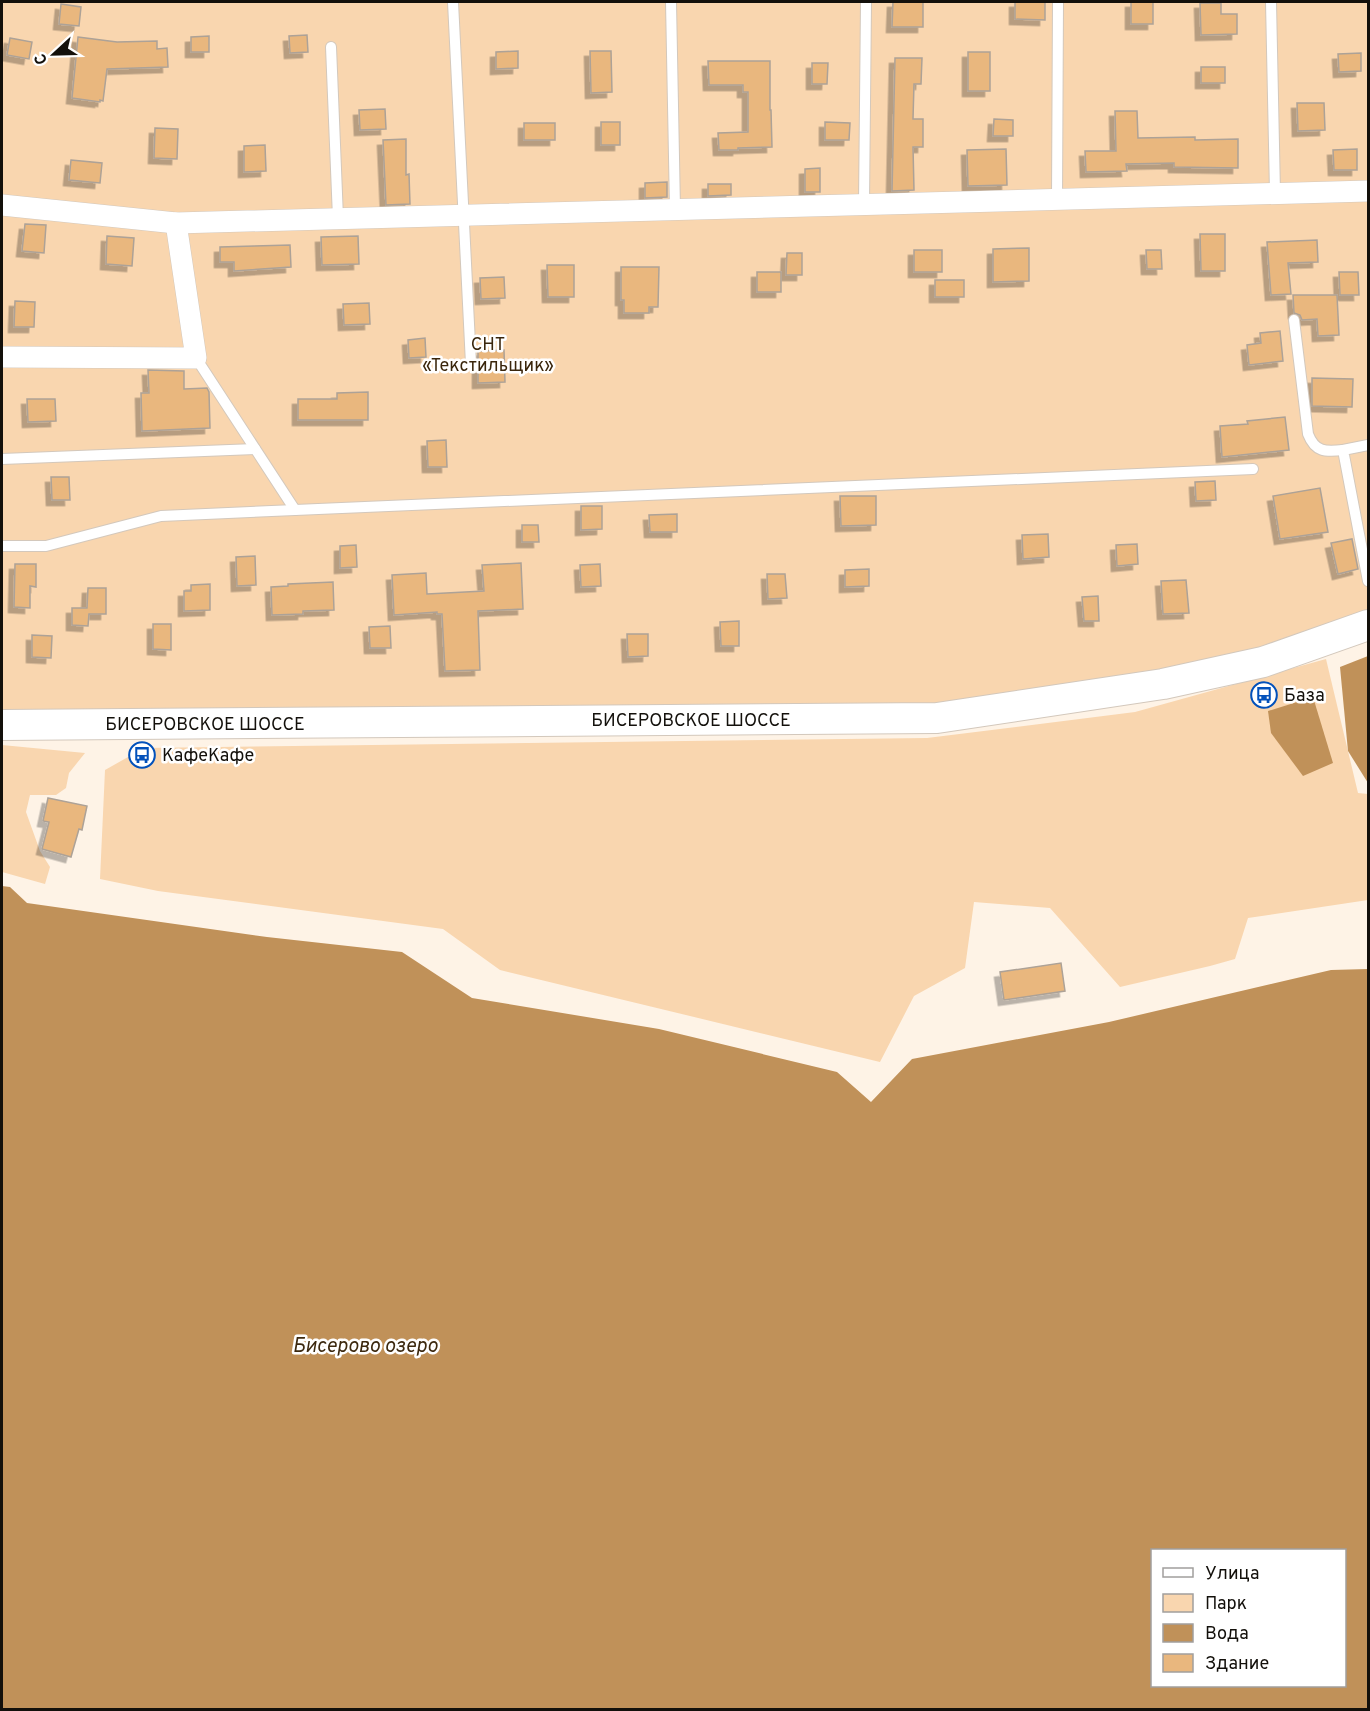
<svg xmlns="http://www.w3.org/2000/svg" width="1370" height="1711" font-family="Overpass,sans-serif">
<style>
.green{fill:#f9d6af}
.water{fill:#c09159;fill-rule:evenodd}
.building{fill:#e9b77e;stroke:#ada297;stroke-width:1.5;filter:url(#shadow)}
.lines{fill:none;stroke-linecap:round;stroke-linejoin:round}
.lane-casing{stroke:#d3c8bc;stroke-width:12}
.street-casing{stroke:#d3c8bc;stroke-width:22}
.secondary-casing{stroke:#d3c8bc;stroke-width:32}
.lane{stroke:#fff;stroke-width:10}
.street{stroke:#fff;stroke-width:21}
.secondary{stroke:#fff;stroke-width:30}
.labels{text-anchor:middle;stroke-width:5;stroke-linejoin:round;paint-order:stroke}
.park-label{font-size:18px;fill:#3a260c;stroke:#fff}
.poi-label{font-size:18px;fill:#13100b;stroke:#fff;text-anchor:start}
.street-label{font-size:18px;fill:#13100b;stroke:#fff}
.water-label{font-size:20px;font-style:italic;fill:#3d290f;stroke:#fff}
</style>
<defs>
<filter id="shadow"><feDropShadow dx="-5.5" dy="5.5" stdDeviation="0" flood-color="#0004"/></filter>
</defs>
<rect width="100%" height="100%" fill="#fef3e6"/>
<g class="green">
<polygon points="2,2 1368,2 1368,610 1259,650 1160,671 935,705 2,712"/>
<polygon points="1326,659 1358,793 1368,794 1368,900 1248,918 1235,959 1210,966 1120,987 1050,908 974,902 965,968 914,996 880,1062 500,970 443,929 158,891 100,879 105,770 144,748 927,738 1135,712"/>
<polygon points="2,745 85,753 69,773 66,788 56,795 30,795 26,812 40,851 50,867 45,884 2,872"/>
</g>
<g class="water">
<polygon points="1368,656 1368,783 1348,751 1340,667"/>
<polygon points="1313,697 1333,763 1303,776 1271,733 1268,711"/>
<path d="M 2,886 L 10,887 L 27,903 L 267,937 L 402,952 L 472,998 L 659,1029 L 837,1072 L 871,1102 L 912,1059 L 1109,1022 L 1331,970 L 1368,969 L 1368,1709 L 2,1709 ZM 1152,1550 L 1344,1550 L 1344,1686 L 1152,1686 Z"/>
</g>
<g class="building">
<polygon points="893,2 923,2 923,27 892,27"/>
<polygon points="1015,2 1045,2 1045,20 1015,19"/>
<rect x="1131" y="2" width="22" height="22"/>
<polygon points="1200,3 1221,3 1221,14 1237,14 1237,34 1201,35"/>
<polygon points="61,4 81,7 79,26 59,24"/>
<polygon points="307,35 308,52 290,53 289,36"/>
<polygon points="209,36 209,52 191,52 191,37"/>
<polygon points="78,37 117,42 157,41 157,49 167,48 168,67 107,69 103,101 100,100 100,102 72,98"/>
<polygon points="10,38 32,42 29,59 7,55"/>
<polygon points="518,51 518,68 496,69 496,52"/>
<polygon points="590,51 611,51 612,92 591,93"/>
<rect x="968" y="52" width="22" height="39"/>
<polygon points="1361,53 1361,71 1339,72 1338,54"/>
<polygon points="895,58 922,58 921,84 914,84 913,119 923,119 923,147 913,147 914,190 892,191"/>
<polygon points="708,61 770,61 770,110 771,110 772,147 738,148 738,150 719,150 718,133 748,132 748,92 743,92 743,85 709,85"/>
<polygon points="812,63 828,63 827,84 812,84"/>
<rect x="1201" y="67" width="24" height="16"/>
<polygon points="1297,103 1324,103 1325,130 1298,131"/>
<polygon points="385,109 386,129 360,130 359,110"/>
<polygon points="1115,111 1137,111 1138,138 1195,137 1195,140 1238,139 1238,168 1174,167 1174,163 1126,164 1127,171 1086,172 1085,151 1116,151"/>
<polygon points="994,119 1013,120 1013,136 993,136"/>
<rect x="601" y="122" width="19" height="23"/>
<polygon points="825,122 850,123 849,140 825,140"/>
<rect x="524" y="123" width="31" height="17"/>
<polygon points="155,128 178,129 177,159 154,158"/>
<polygon points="406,139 406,175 409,174 410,204 386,205 383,140"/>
<polygon points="265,145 266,171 244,172 244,146"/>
<polygon points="1006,149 1007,185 968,186 967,150"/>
<polygon points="1357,149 1357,170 1334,170 1333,150"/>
<polygon points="71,160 102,163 100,183 69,180"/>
<polygon points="820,168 820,192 805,192 805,169"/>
<polygon points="667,182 667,197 645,198 645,183"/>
<polygon points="708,184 731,184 731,195 708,196"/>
<polygon points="25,224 46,225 44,253 22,251"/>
<polygon points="1200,234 1225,234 1225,271 1201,271"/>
<polygon points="107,236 134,238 132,266 106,264"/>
<polygon points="358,236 359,264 322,265 321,237"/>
<polygon points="1317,240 1318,262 1288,263 1291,294 1271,295 1267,242"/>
<polygon points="290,245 291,267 234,271 234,262 220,262 220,247"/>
<polygon points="1029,248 1029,281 993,282 993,249"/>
<rect x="914" y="250" width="28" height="22"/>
<polygon points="1146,250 1161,250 1162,269 1147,269"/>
<polygon points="787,253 802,253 802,275 786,275"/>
<polygon points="547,265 574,265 574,297 548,297"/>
<polygon points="621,267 659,267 658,307 649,307 649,313 624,313 624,300 621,300"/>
<rect x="757" y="272" width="24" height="20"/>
<polygon points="1339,272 1358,272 1359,295 1340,295"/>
<polygon points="504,277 505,298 481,299 480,278"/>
<rect x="935" y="280" width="29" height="17"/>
<polygon points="1293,295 1337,295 1339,335 1318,336 1317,319 1302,320 1300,315 1294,313"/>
<polygon points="15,301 35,302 34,327 14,327"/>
<polygon points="369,303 370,324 344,325 343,304"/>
<polygon points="1280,331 1283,361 1249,365 1247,345 1261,343 1260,333"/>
<polygon points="425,338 426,357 409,358 408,340"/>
<polygon points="504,350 505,382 478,383 478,351"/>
<polygon points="148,370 184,371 184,389 207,388 209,392 210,428 142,431 141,393 149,393"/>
<polygon points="1312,378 1353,379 1352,407 1312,406"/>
<polygon points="368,392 368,420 298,420 298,399 337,399 337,393"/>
<polygon points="27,399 55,399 56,421 28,422"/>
<polygon points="1285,417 1289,450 1222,457 1220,426 1248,424 1247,421"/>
<polygon points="446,440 447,467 428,467 427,441"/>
<polygon points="51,477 69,477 70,500 52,500"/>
<polygon points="1215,481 1216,500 1196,501 1195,482"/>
<polygon points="1320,488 1328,532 1280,539 1273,496"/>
<polygon points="840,496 876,496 876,525 841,526"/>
<polygon points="581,506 602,506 602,529 581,530"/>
<polygon points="677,514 677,532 650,532 649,515"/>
<polygon points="522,525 538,525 539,542 522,542"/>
<polygon points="1048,534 1049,557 1023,559 1022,535"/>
<polygon points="1352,539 1358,569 1338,574 1331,543"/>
<polygon points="1137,544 1138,564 1117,566 1116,545"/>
<polygon points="356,545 357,567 340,568 340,546"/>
<polygon points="255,556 256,585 237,586 236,557"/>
<polygon points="521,563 523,609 478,611 480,670 445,671 442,614 437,614 437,612 394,615 392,575 426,573 427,594 484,591 482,565"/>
<polygon points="15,564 36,564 36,587 30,586 30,608 14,607"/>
<polygon points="600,564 601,586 581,587 580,565"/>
<polygon points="869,569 869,586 845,587 845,570"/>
<polygon points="767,574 785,574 787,598 768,599"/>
<polygon points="1186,580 1189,613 1163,614 1161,581"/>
<polygon points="333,582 334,610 303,611 303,614 272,615 271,587 288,586 288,584"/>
<polygon points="210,584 210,610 184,611 184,591 191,591 191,585"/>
<polygon points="88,588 106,588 106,614 89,614 88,626 72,625 72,608 87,608"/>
<polygon points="1098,596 1099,621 1084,621 1082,597"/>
<polygon points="739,621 739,646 721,646 720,622"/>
<polygon points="153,624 171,624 171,650 153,649"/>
<polygon points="390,626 391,648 370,648 369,627"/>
<polygon points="627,634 648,634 648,656 628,657"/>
<polygon points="32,635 52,636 51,658 32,657"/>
<polygon points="48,798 87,806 82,830 79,829 71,857 42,849 49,822 43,821"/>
<polygon points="1061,963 1065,991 1004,1000 1000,972"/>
</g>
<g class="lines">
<g class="lane-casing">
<g id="lane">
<polyline points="453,2 471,364"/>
<polyline points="671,2 675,209"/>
<polyline points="1271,2 1275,193"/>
<polyline points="331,47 338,218"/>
<polyline points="1057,199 1058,2"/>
<polyline points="864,204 866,2"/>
<path d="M 1294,320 L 1308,434 C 1315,452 1325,452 1343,450"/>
<polyline points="196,358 295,510 1253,469"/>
<polyline points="1368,445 1343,450 1368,581"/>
<polyline points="2,459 255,449"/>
<polyline points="2,546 46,546 161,516 295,510"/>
</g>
</g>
<g class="street-casing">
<g id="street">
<polyline points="2,205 176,223 1368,191"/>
<polyline points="2,357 196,358 176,223"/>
</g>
</g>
<g class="secondary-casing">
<polyline id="secondary" points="2,725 937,718 1163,684 1263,662 1368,625"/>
</g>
<use href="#lane" class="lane"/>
<use href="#street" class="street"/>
<use href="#secondary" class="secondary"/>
</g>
<defs>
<g id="bus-ring" transform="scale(1.35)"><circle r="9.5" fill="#fff" stroke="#0251bb" stroke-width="1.5"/><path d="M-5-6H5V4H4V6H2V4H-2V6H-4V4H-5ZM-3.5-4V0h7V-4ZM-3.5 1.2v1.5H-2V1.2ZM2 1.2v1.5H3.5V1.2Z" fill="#0251bb"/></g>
</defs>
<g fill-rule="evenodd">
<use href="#bus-ring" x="1264" y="695"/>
<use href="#bus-ring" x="142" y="755"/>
</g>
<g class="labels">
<g class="park-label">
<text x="488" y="350">СНТ<tspan x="488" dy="21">«Текстильщик»</tspan></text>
</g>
<g class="poi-label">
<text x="1284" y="701">База</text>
<text x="162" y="761">КафеКафе</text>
</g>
<g class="street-label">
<text x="691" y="726">БИСЕРОВСКОЕ ШОССЕ</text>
<text x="205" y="730">БИСЕРОВСКОЕ ШОССЕ</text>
</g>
<g class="water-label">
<text x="365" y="1352">Бисерово озеро</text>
</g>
</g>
<rect width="1370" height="1711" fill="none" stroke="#13100b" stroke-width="6"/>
<rect x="1151" y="1549" width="195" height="138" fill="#ffffff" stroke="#a19f9d" stroke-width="1.5"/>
<rect x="1163" y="1568" width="30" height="9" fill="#ffffff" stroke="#a19f9d" stroke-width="1.5"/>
<text x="1205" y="1579" font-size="18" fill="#13100b">Улица</text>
<rect x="1163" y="1594" width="30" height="18" fill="#f9d6af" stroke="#a19f9d" stroke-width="1.5"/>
<text x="1205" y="1609" font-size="18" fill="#13100b">Парк</text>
<rect x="1163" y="1624" width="30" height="18" fill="#c09159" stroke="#a19f9d" stroke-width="1.5"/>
<text x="1205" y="1639" font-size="18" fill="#13100b">Вода</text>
<rect x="1163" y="1654" width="30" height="18" fill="#e9b77e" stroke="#a19f9d" stroke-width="1.5"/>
<text x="1205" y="1669" font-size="18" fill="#13100b">Здание</text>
<g transform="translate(54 54) rotate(248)" stroke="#ffffff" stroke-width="4.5" paint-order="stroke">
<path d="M0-4.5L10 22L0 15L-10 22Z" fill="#13100b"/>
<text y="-9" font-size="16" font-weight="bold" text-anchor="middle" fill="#13100b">С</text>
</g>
</svg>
